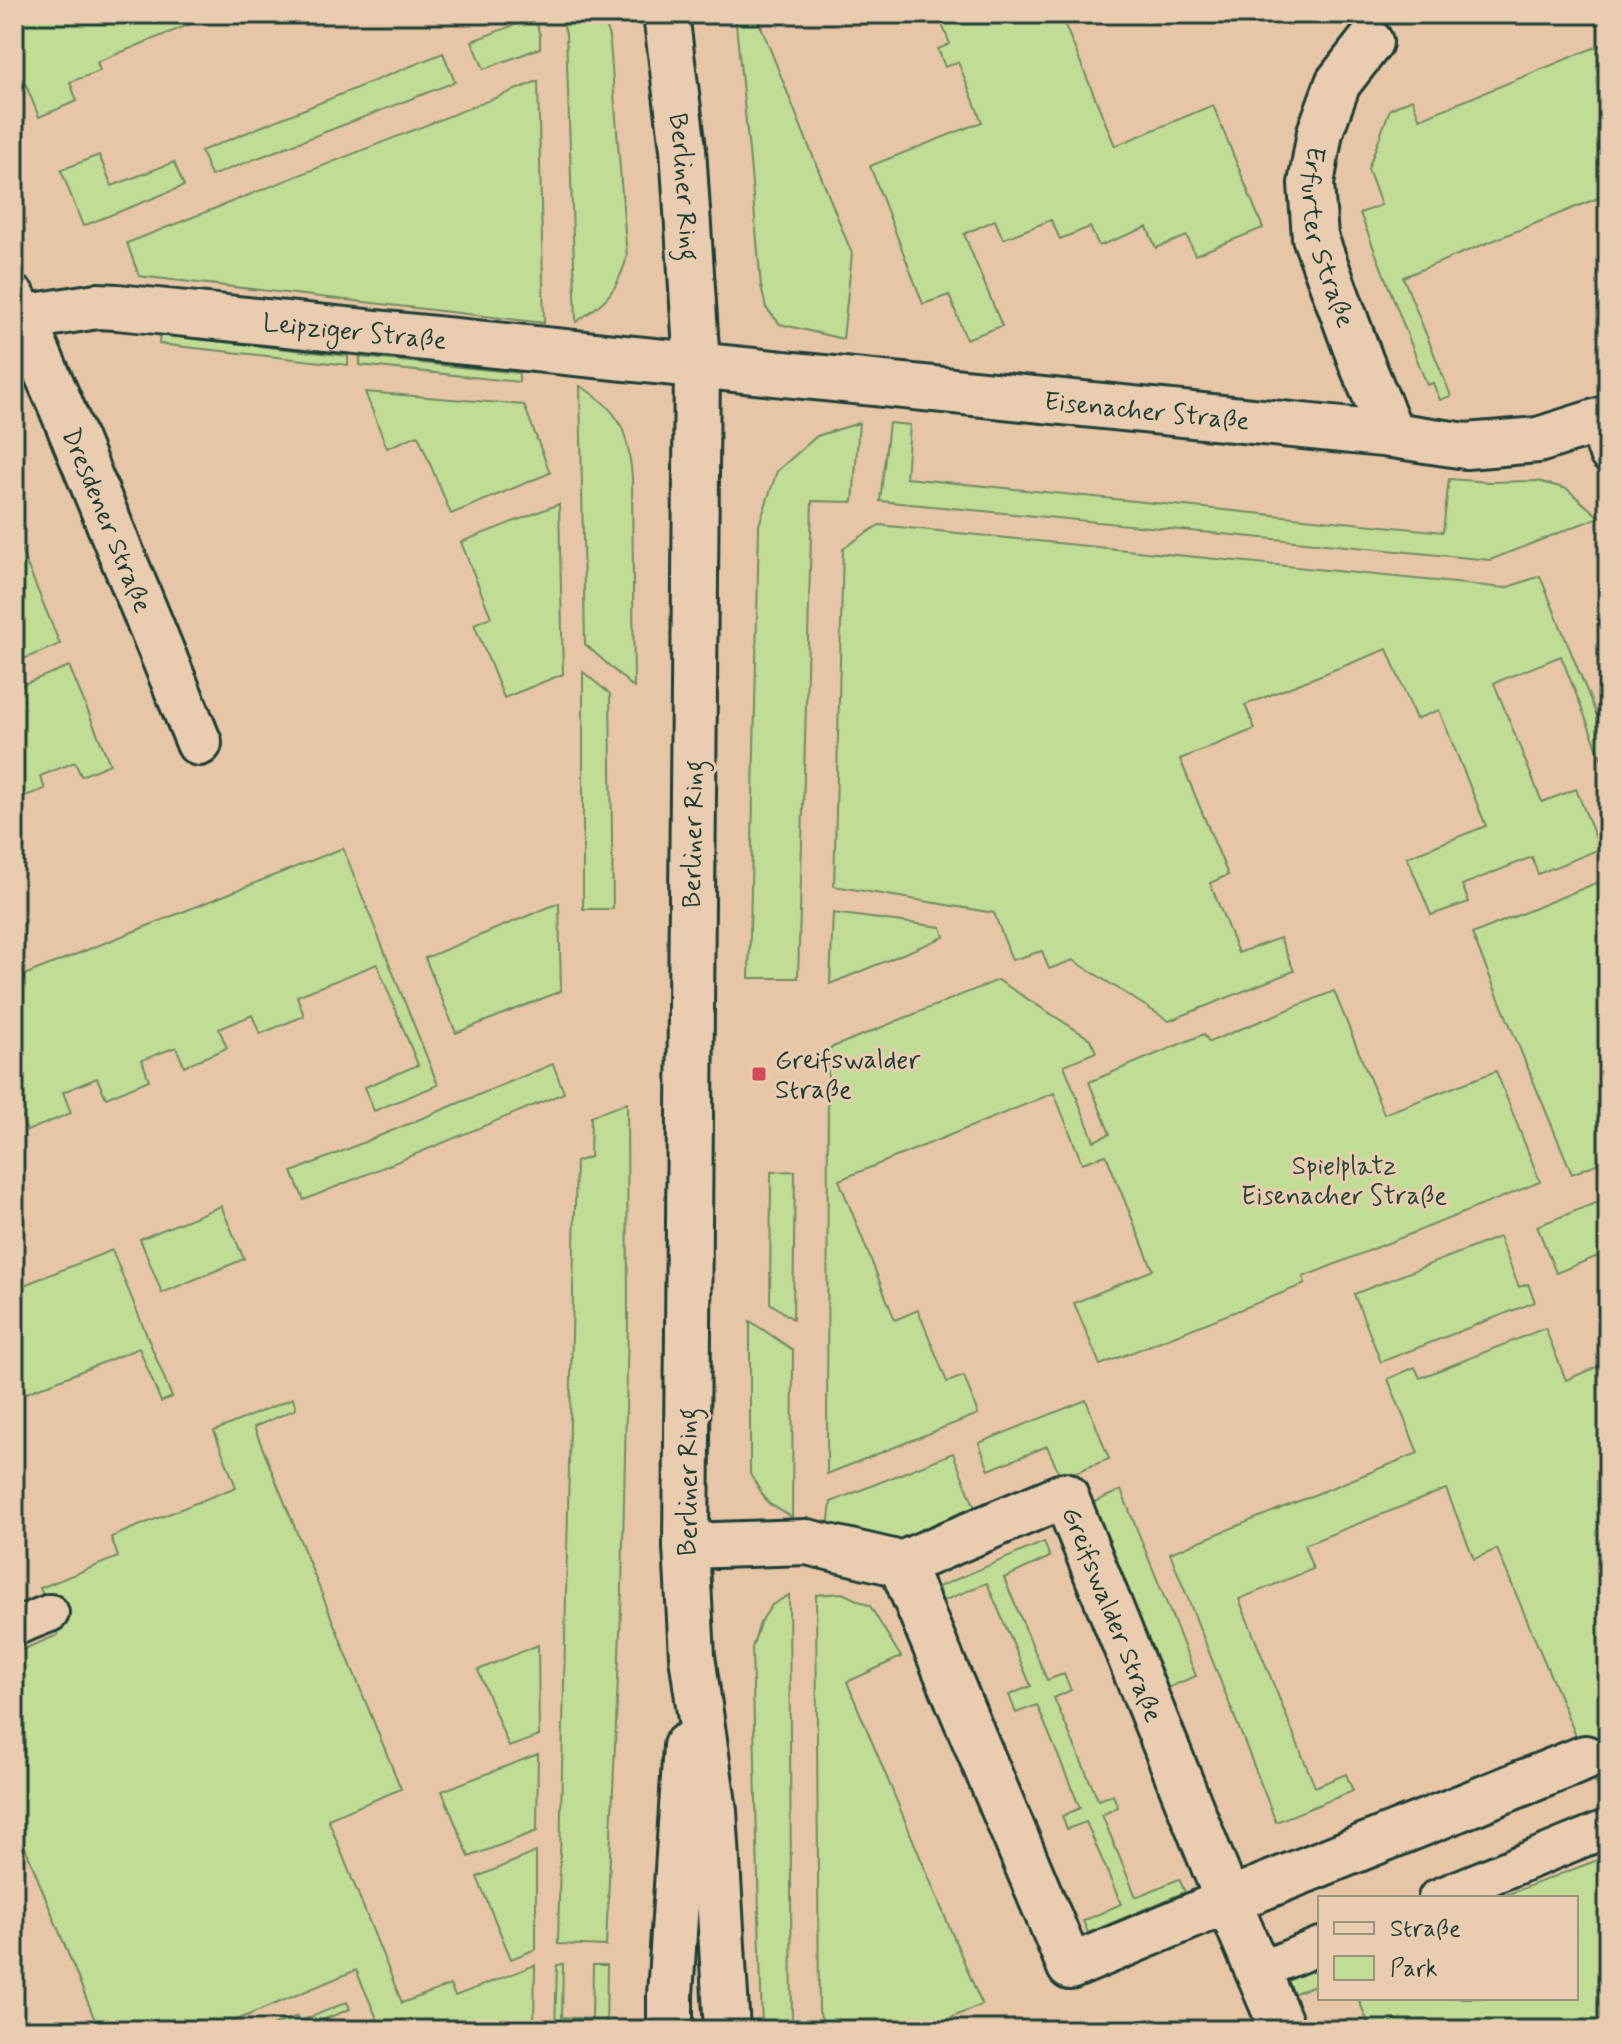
<svg xmlns="http://www.w3.org/2000/svg" width="1622" height="2044" font-family="Mynerve,sans-serif">
<style>
.green{fill:#c1dc94;stroke:#708c64;stroke-width:2}
.lines{fill:none;stroke-linecap:round;stroke-linejoin:round}
.lane-casing{stroke:#1f3d34;stroke-width:42}
.street-casing{stroke:#1f3d34;stroke-width:50}
.secondary-casing{stroke:#1f3d34;stroke-width:50}
.lane{stroke:#eacdb1;stroke-width:36}
.street{stroke:#eacdb1;stroke-width:44}
.secondary{stroke:#eacdb1;stroke-width:44}
.poi-dot{fill:#d1495b;stroke:#eacdb1;stroke-width:3}
.labels{text-anchor:middle;stroke-width:6;stroke-linejoin:round;paint-order:stroke}
.street-label{font-size:26px;fill:#1f3d34;stroke:#eacdb1}
.poi-label{font-size:26px;fill:#1f3d34;stroke:#eacdb1;text-anchor:start}
.park-label{font-size:26px;fill:#274539;stroke:#eacdb1}
</style>
<rect width="100%" height="100%" fill="#e7c6a7"/>
<filter id="ink" filterUnits="userSpaceOnUse"><feTurbulence type="fractalNoise" baseFrequency=".0125" numOctaves="2"/><feDisplacementMap in="SourceGraphic" scale="16" xChannelSelector="R" yChannelSelector="G"/><feConvolveMatrix kernelMatrix="1 2 1 2 8 2 1 2 1" color-interpolation-filters="sRGB"/></filter>
<g filter="url(#ink)">
<g class="green">
<polygon points="14,14 215,14 97,62 100,71 70,82 77,101 39,117 14,56"/>
<polygon points="523,14 534,14 540,36 540,48 484,69 472,41 525,21"/>
<path d="M 561,14 L 604,14 L 610,43 L 627,257 C 617,292 606,302 576,322 L 566,34 Z"/>
<polygon points="735,14 756,14 852,254 843,339 780,324 766,308 761,286 749,151"/>
<polygon points="938,14 1088,14 1065,25 1115,146 1213,105 1263,228 1195,255 1187,236 1156,248 1147,227 1099,246 1090,227 1060,239 1051,220 1003,239 995,220 964,234 1002,326 966,339 949,295 923,304 870,166 982,122 958,62 945,67 938,49 950,44"/>
<polygon points="1608,42 1608,194 1403,277 1451,396 1440,400 1433,383 1427,385 1360,213 1381,205 1368,169 1390,109 1412,99 1420,119"/>
<polygon points="443,53 455,82 211,176 201,151"/>
<polygon points="538,81 544,323 139,276 127,243"/>
<polygon points="99,155 112,186 174,162 184,186 83,226 61,170"/>
<polygon points="160,335 348,356 348,365 159,344"/>
<polygon points="360,357 519,373 519,382 360,365"/>
<path d="M 580,386 C 621,410 628,432 632,477 L 634,688 L 585,644 Z"/>
<polygon points="365,392 524,405 550,473 451,514 418,435 387,448"/>
<polygon points="859,423 853,502 812,501 798,978 749,978 759,525 777,471 817,436"/>
<polygon points="889,423 910,425 906,478 1443,532 1449,479 1490,482 1538,481 1567,489 1599,517 1490,560 880,501"/>
<polygon points="559,504 563,674 504,698 474,624 491,617 461,542"/>
<polygon points="879,525 1505,588 1540,576 1608,743 1608,775 1561,656 1494,683 1542,802 1576,789 1600,849 1538,874 1532,857 1462,885 1469,902 1431,915 1407,857 1486,826 1439,710 1416,719 1387,649 1245,705 1255,729 1180,759 1228,875 1210,883 1238,953 1280,938 1294,971 1169,1021 1073,960 1049,969 1042,951 1012,960 994,913 834,886 843,548"/>
<polygon points="14,533 60,644 14,663"/>
<polygon points="69,666 110,764 81,776 75,762 40,776 45,789 19,798 14,787 14,688"/>
<polygon points="583,672 610,694 613,909 583,909"/>
<polygon points="343,848 438,1085 374,1111 365,1087 418,1065 377,964 297,996 304,1016 260,1034 252,1015 219,1029 227,1048 184,1066 176,1047 142,1060 149,1080 106,1098 97,1078 63,1092 71,1113 27,1131 19,1111 14,1112 14,979"/>
<polygon points="1608,878 1608,1079 1605,1081 1608,1088 1608,1159 1572,1174 1472,934"/>
<polygon points="559,903 561,991 456,1033 425,958"/>
<polygon points="833,913 941,927 944,937 830,984"/>
<polygon points="998,980 1090,1039 1096,1052 1064,1065 1094,1141 1110,1134 1089,1082 1204,1034 1209,1042 1334,991 1384,1114 1496,1071 1540,1182 1303,1277 1305,1284 1100,1365 1074,1303 1153,1270 1106,1155 1082,1163 1054,1093 839,1180 895,1320 918,1310 947,1382 964,1376 978,1414 827,1474 828,1049"/>
<polygon points="553,1064 564,1093 304,1200 292,1172"/>
<polygon points="627,1103 628,1323 622,1589 606,1946 558,1944 576,1162 590,1157 591,1116"/>
<polygon points="795,1171 793,1319 770,1303 771,1172"/>
<polygon points="1608,1198 1608,1252 1556,1273 1537,1226"/>
<polygon points="221,1206 244,1259 162,1293 140,1239"/>
<polygon points="1499,1237 1519,1287 1528,1284 1535,1302 1381,1362 1354,1294"/>
<polygon points="112,1250 172,1397 161,1402 139,1348 14,1398 14,1289"/>
<polygon points="750,1321 793,1350 792,1517 768,1503 750,1474"/>
<polygon points="1545,1328 1566,1380 1608,1362 1608,1812 1497,1549 1474,1559 1446,1489 1304,1545 1313,1569 1239,1599 1315,1787 1346,1774 1353,1791 1276,1822 1170,1553 1418,1453 1388,1379 1415,1367 1420,1378"/>
<polygon points="293,1398 296,1409 254,1427 401,1789 328,1819 402,2003 450,1985 455,1996 535,1965 534,2023 517,2030 382,2030 356,1970 213,2030 99,2030 14,1820 14,1653 58,1635 40,1588 118,1557 111,1537 236,1487 214,1431"/>
<polygon points="1086,1400 1109,1459 1061,1478 1047,1446 989,1470 979,1443"/>
<polygon points="953,1453 977,1513 898,1547 828,1530 831,1502"/>
<polygon points="1121,1490 1196,1676 1163,1690 1090,1504"/>
<polygon points="1044,1542 1050,1557 1004,1578 1047,1680 1064,1674 1071,1690 1054,1698 1098,1800 1113,1795 1118,1807 1102,1815 1136,1897 1179,1879 1185,1892 1088,1933 1083,1921 1121,1904 1086,1822 1067,1829 1062,1816 1080,1808 1037,1705 1016,1713 1009,1695 1031,1686 987,1583 943,1601 938,1587"/>
<polygon points="842,1593 870,1606 901,1657 847,1682 982,2005 921,2030 826,2030 819,2011 816,1595"/>
<polygon points="789,1595 792,2030 762,2030 752,1648 760,1623 772,1605"/>
<polygon points="538,1645 539,1736 509,1747 478,1670"/>
<polygon points="538,1754 537,1831 469,1857 442,1791"/>
<polygon points="536,1852 536,1949 511,1959 477,1877"/>
<polygon points="1608,1856 1608,2011 1598,2012 1602,2030 1371,2030 1358,1998 1576,1998 1576,1898 1498,1898"/>
<polygon points="563,1964 562,2017 592,2019 593,1965 607,1965 606,2030 555,2030 557,1965"/>
<polygon points="1320,1966 1320,1983 1288,1996 1282,1981"/>
<polygon points="347,2002 350,2009 298,2030 262,2030 297,2016 299,2022"/>
</g>
<g class="lines">
<g class="lane-casing">
<g id="lane">
<polyline points="1596,423 1608,454"/>
<polyline points="14,1627 50,1613"/>
<polyline points="1437,1898 1608,1828"/>
<polyline points="1258,1971 1320,1946"/>
</g>
</g>
<g class="street-casing">
<g id="street">
<path id="s1" d="M 1370,42 L 1338,83 L 1320,132 L 1311,184 L 1315,237 L 1361,362 L 1392,435"/>
<path id="s2" d="M 14,299 L 58,399 L 199,743"/>
<path id="s3" d="M 14,322 L 22,318 L 97,306 L 117,307 L 1392,435 L 1466,446 L 1538,440 L 1608,418"/>
<path id="s4" d="M 686,1546 L 807,1542 L 901,1564 L 1065,1495 L 1228,1901 L 1585,1758"/>
<polyline points="901,1564 1070,1967 1228,1901 1283,2030"/>
</g>
</g>
<g class="secondary-casing">
<g id="secondary">
<path id="s5" d="M 666,14 L 683,149 L 697,365 L 686,1546 L 692,1656 L 714,1811 L 727,2030"/>
<polyline points="670,2030 670,1995 686,1746"/>
</g>
</g>
<use href="#lane" class="lane"/>
<use href="#street" class="street"/>
<use href="#secondary" class="secondary"/>
</g>
</g>
<rect class="poi-dot" x="751" y="1066" width="16" height="16" rx="4"/>
<g class="labels">
<g class="street-label">
<text dy="9" stroke="none"><textPath href="#s5" startOffset="174">Berliner Ring</textPath></text>
<text dy="9" stroke="none"><textPath href="#s1" startOffset="212">Erfurter Straße</textPath></text>
<text dy="9" stroke="none"><textPath href="#s3" startOffset="344">Leipziger Straße</textPath></text>
<text dy="9" stroke="none"><textPath href="#s3" startOffset="1140">Eisenacher Straße</textPath></text>
<text dy="9" stroke="none"><textPath href="#s2" startOffset="240">Dresdener Straße</textPath></text>
<text transform="translate(692 834) rotate(-89)" y="9">Berliner Ring</text>
<text transform="translate(687 1482) rotate(-90)" y="9">Berliner Ring</text>
<text dy="9" stroke="none"><textPath href="#s4" startOffset="524">Greifswalder Straße</textPath></text>
</g>
<g class="poi-label">
<text x="775" y="1068">Greifswalder<tspan x="775" dy="30">Straße</tspan></text>
</g>
<g class="park-label">
<text x="1344" y="1174">Spielplatz<tspan x="1344" dy="30">Eisenacher Straße</tspan></text>
</g>
</g>
<rect width="1622" height="2044" fill="none" stroke="#eacdb1" stroke-width="48"/>
<rect x="24" y="24" width="1574" height="1996" fill="none" stroke="#1f3d34" stroke-width="3" filter="url(#ink)"/>
<rect x="1318" y="1896" width="260" height="104" fill="#eacdb1" stroke="#99937f" stroke-width="2"/>
<rect x="1334" y="1922" width="40" height="12" fill="#eacdb1" stroke="#99937f" stroke-width="2"/>
<text x="1390" y="1936" font-size="24" fill="#1f3d34">Straße</text>
<rect x="1334" y="1956" width="40" height="24" fill="#c1dc94" stroke="#99937f" stroke-width="2"/>
<text x="1390" y="1976" font-size="24" fill="#1f3d34">Park</text>
</svg>
